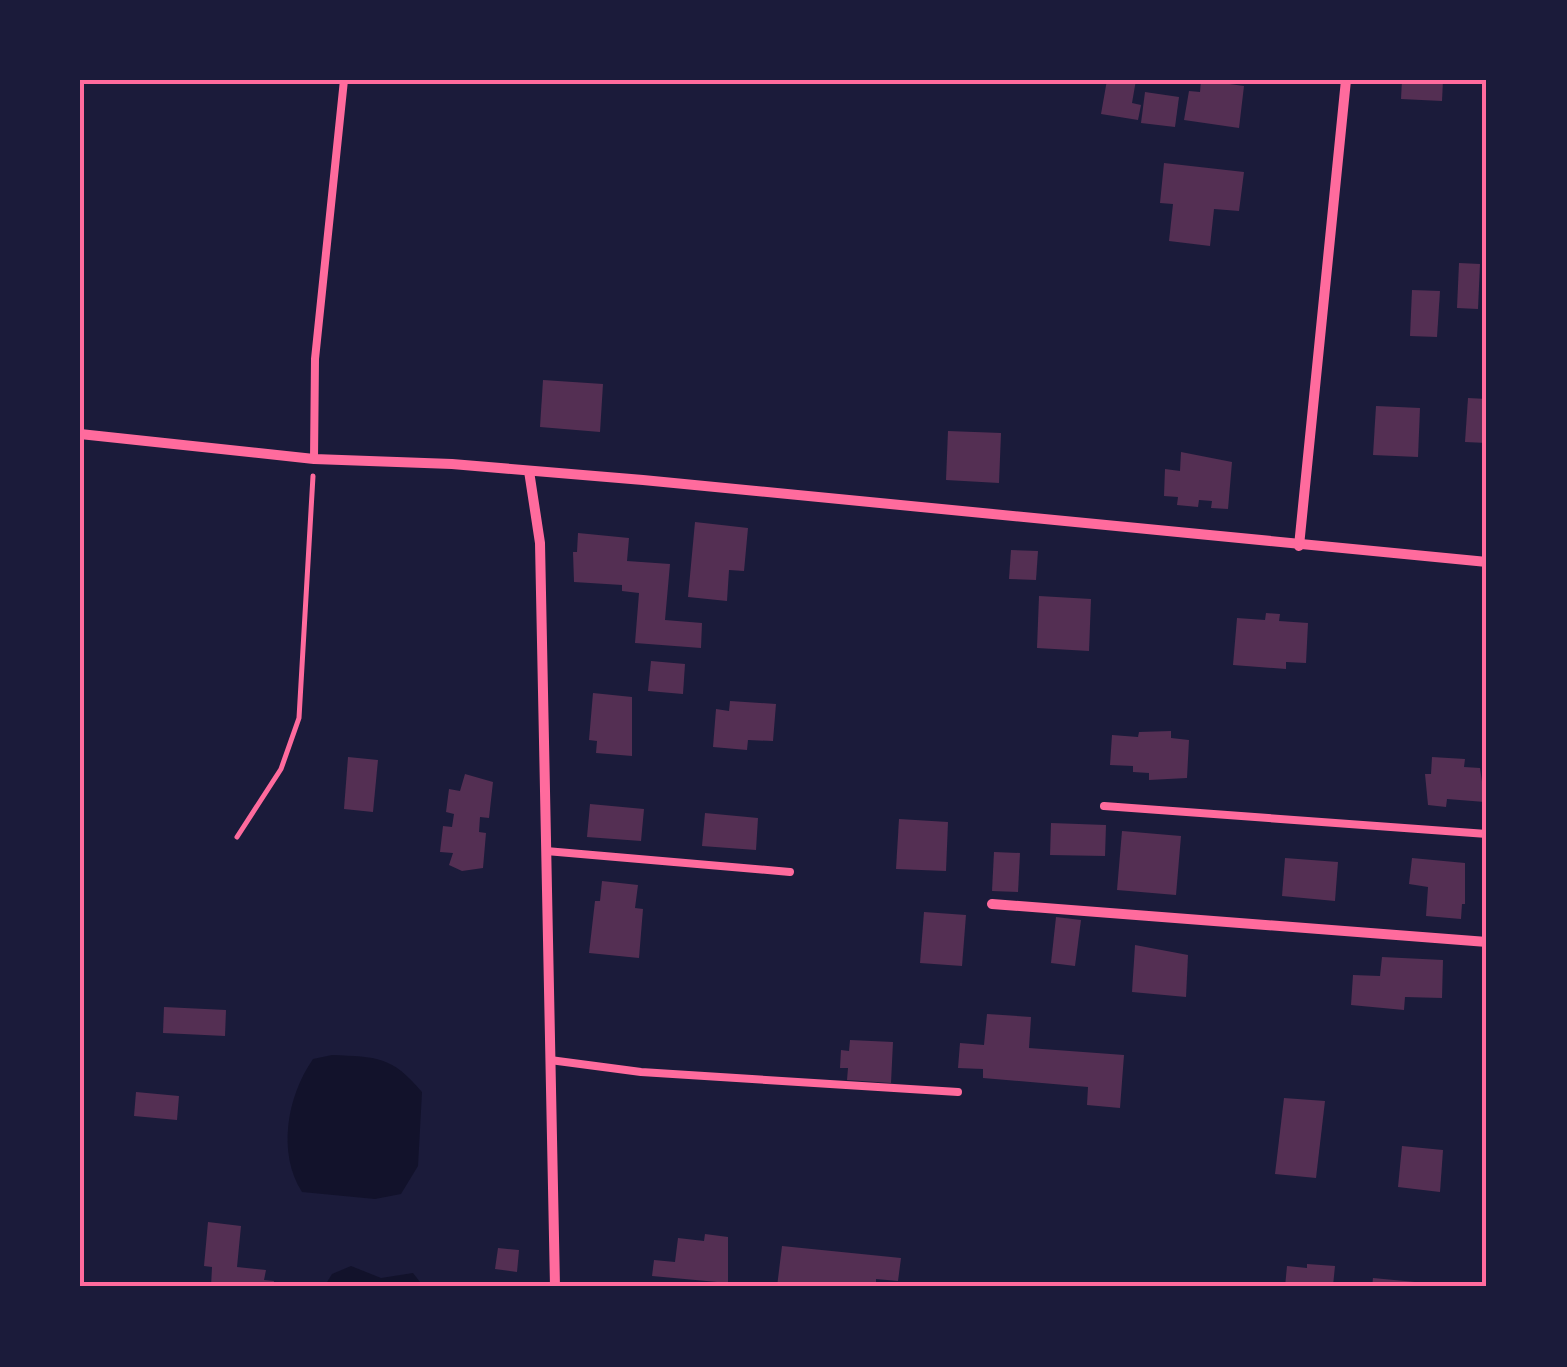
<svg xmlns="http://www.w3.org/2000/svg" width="1567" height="1367" font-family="'PT Serif',serif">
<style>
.water{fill:#12122b}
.building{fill:#542f53}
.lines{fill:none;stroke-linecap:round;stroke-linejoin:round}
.path{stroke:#ff6b9d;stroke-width:5}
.service{stroke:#ff6b9d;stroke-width:8}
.minor{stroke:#ff6b9d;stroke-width:10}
.neatline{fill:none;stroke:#ff6b9d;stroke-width:4}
</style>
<rect width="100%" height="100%" fill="#1b1b3a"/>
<g class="water">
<path d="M 332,1055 C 377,1057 392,1056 422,1092 L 418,1166 L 401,1194 L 375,1199 L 302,1192 C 277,1153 287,1096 313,1059 Z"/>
<polygon points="351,1266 381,1278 413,1273 424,1287 324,1287 332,1274"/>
</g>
<g class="building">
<polygon points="1107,80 1136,80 1132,103 1141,105 1138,120 1101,114"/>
<polygon points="1201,80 1244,86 1239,128 1184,120 1189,91 1200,92"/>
<polygon points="1402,80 1443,80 1442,101 1401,99"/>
<polygon points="1145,92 1179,97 1175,127 1141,123"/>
<polygon points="1164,163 1244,172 1239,211 1214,209 1210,246 1169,241 1173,204 1160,203"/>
<polygon points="1459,263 1480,264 1478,309 1457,308"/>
<polygon points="1412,290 1440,291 1437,337 1410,336"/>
<polygon points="543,380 603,384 600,432 540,427"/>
<polygon points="1468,398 1487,399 1487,443 1465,442"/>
<polygon points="1376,406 1420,408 1418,457 1373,455"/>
<polygon points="948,431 1001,433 999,483 946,480"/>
<polygon points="1181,452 1232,462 1228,509 1211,508 1212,501 1199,500 1198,507 1177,505 1178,497 1164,496 1165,469 1180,471"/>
<polygon points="695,522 748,528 744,571 729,570 727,601 688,597"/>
<polygon points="578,533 629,538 627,561 670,564 665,620 702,623 701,648 635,643 639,593 622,591 622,585 574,582 573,552 577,552"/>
<polygon points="1011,550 1038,551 1036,580 1009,579"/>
<polygon points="1039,596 1091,599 1089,651 1037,648"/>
<polygon points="1266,613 1280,614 1279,621 1308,623 1306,663 1286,662 1286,669 1233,665 1237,618 1265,620"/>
<polygon points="651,661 685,664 683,694 648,691"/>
<polygon points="593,693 632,697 632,756 596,753 597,741 589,740"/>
<polygon points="730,701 776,704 773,741 748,740 747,750 713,747 716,709 729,711"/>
<polygon points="1171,731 1171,738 1189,740 1187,778 1149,780 1149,773 1133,772 1133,766 1110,765 1112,735 1138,737 1139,732"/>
<polygon points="348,757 378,760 373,812 344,809"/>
<polygon points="1432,757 1465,759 1464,767 1480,768 1485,802 1447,799 1446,807 1428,805 1425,774 1431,774"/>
<polygon points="465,774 493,782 489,818 480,817 479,832 486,833 483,868 462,871 449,865 453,853 440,852 443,826 452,827 454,814 446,812 449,789 460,791"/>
<polygon points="590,804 644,809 641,841 587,837"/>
<polygon points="705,813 758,818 756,850 702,846"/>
<polygon points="899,819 948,822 946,871 896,869"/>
<polygon points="1051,823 1106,825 1105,856 1050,855"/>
<polygon points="1122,831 1181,836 1176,895 1117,890"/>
<polygon points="994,852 1020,853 1018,892 992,891"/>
<polygon points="1285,858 1338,862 1335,901 1282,896"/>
<polygon points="1412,858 1465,863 1465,904 1462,904 1461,919 1426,916 1428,887 1409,884"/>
<polygon points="602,881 638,885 635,908 643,909 639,958 589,953 595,901 600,901"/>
<polygon points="924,912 966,915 962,966 920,963"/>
<polygon points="1056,917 1081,920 1075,966 1051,963"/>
<polygon points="1135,945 1188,955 1186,997 1132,992"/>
<polygon points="1382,957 1443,960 1442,998 1405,997 1404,1010 1351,1005 1353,975 1380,976"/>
<polygon points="164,1007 226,1010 225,1036 163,1033"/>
<polygon points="987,1014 1031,1017 1029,1048 1124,1055 1120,1108 1087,1105 1088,1087 983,1078 983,1069 958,1068 960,1043 984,1045"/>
<polygon points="850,1040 893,1042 891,1083 847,1080 848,1068 840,1068 841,1050 849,1051"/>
<polygon points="136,1092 179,1096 177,1120 134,1116"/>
<polygon points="1284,1098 1325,1101 1316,1178 1275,1174"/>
<polygon points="1402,1146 1443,1150 1440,1192 1398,1187"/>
<polygon points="208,1222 241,1226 237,1267 266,1270 264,1280 274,1281 273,1287 211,1287 212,1267 204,1266"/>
<polygon points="705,1234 728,1237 728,1283 652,1276 654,1260 675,1262 678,1238 704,1241"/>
<polygon points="782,1246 901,1258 898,1281 876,1279 876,1287 777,1287"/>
<polygon points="498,1248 519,1250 517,1272 495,1269"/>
<polygon points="1307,1264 1335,1266 1333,1286 1285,1287 1287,1266 1307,1268"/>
<polygon points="1373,1278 1436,1284 1436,1287 1372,1287"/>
</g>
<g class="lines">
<polyline class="path" points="237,837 281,769 299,718 313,476"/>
<g class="service">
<polyline points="314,459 315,359 344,80"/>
<polyline points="1104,806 1487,834"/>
<polyline points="546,851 790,872"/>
<polyline points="550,1060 641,1072 958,1092"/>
</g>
<g class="minor">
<polyline points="80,434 314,459 452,464 643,480 1487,562"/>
<polyline points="529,471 540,543 555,1287"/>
<polyline points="1299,546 1346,80"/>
<polyline points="992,904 1487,942"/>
</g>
</g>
<rect width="1567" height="1367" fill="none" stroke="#1b1b3a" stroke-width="165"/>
<rect x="82" y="82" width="1402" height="1202" class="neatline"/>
</svg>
